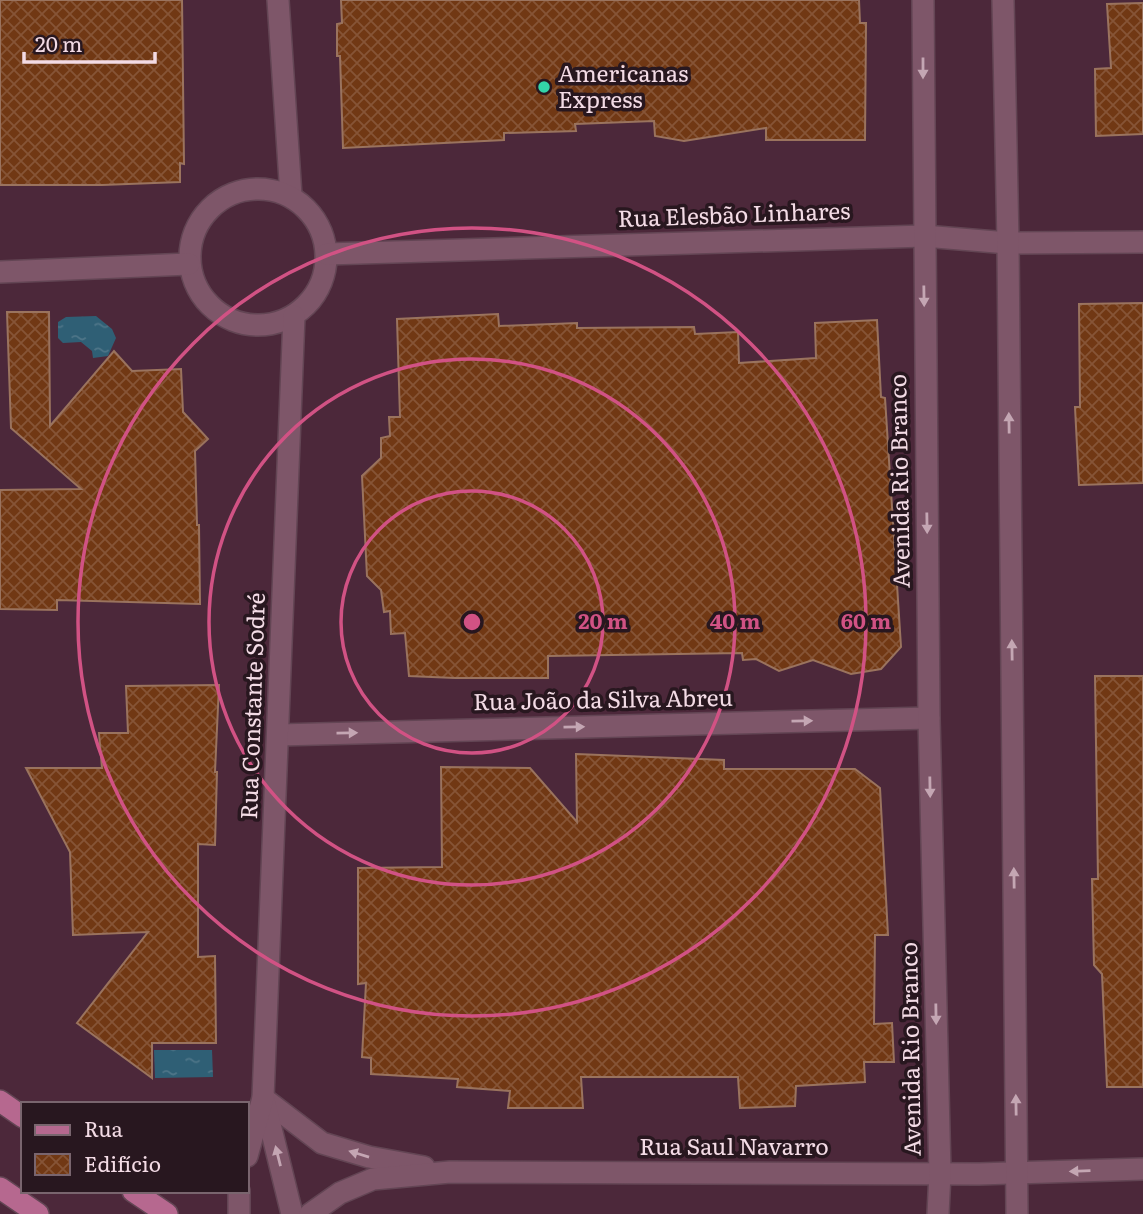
<svg xmlns="http://www.w3.org/2000/svg" width="1143" height="1214" font-family="Literata,serif">
<style>
.water{fill:url(#water-ripples)}
.building{fill:url(#building-cross-hatch);stroke:#9a735e;stroke-width:2}
.lines{fill:none;stroke-linecap:round;stroke-linejoin:round}
.minor-casing{stroke:#634554;stroke-width:24}
.tertiary-casing{stroke:#634554;stroke-width:24}
.primary-casing{stroke:#634554;stroke-width:24}
.minor{stroke:#7e5669;stroke-width:21}
.tertiary{stroke:#7e5669;stroke-width:21}
.primary{stroke:#b6688f;stroke-width:21}
.oneway{fill:#c4a6b3}
.ring{fill:none;stroke:#d15284;stroke-width:3.5}
.poi-dot{fill:#33d4a8;stroke:#28171f;stroke-width:2.5}
.labels{text-anchor:middle;stroke-width:7;stroke-linejoin:round;paint-order:stroke}
.poi-label{font-size:23px;fill:#f3dbe5;stroke:#28171f;text-anchor:start}
.street-label{font-size:23px;fill:#f3dbe5;stroke:#28171f}
.centre{fill:#d15284;stroke:#28171f;stroke-width:3.5}
.ring-label{font-size:21px;text-anchor:middle;font-weight:bold;fill:#d15284;stroke:#28171f;stroke-width:7;stroke-linejoin:round;paint-order:stroke}
</style>
<defs>
<pattern id="water-ripples" width="26" height="14" patternUnits="userSpaceOnUse" patternTransform="scale(1.75)"><rect width="26" height="14" fill="#2f5f75"/><path d="M2 4q2-2 4 0t4 0M15 11q2-2 4 0t4 0" fill="none" stroke="#4e7588"/></pattern>
<pattern id="building-cross-hatch" width="8" height="8" patternUnits="userSpaceOnUse" patternTransform="scale(1.75)"><rect width="8" height="8" fill="#713814"/><path d="M0 0l8 8M0 8l8-8" fill="none" stroke="#865436"/></pattern>
</defs>
<rect width="100%" height="100%" fill="#4c283a"/>
<g class="water">
<polygon points="96,316 112,329 116,338 108,356 93,358 92,351 81,342 63,343 58,338 58,322 66,317"/>
<polygon points="154,1050 212,1050 213,1077 155,1078"/>
</g>
<g class="building">
<polygon points="0,0 182,0 184,164 180,163 180,182 102,185 0,185"/>
<polygon points="341,0 859,0 860,23 866,23 865,140 766,140 766,128 684,141 655,136 654,121 575,124 576,131 504,133 504,140 343,148 340,56 337,56 337,24 342,23"/>
<polygon points="1143,3 1143,134 1096,136 1095,69 1111,68 1107,4"/>
<polygon points="1143,303 1143,483 1079,485 1075,407 1080,407 1079,304"/>
<polygon points="7,312 49,312 50,426 114,351 132,371 181,369 183,412 208,439 195,451 197,525 199,525 200,604 57,600 57,610 0,609 0,490 81,489 11,428"/>
<polygon points="498,314 499,326 577,323 577,328 694,327 695,334 738,332 739,363 816,358 815,323 877,320 881,397 885,398 901,647 881,669 851,674 813,660 779,671 756,659 743,660 742,653 548,656 548,678 455,678 409,676 405,633 391,634 390,611 384,612 381,590 367,576 362,476 381,458 381,438 390,436 389,417 400,417 397,319"/>
<polygon points="1095,676 1143,676 1143,1087 1107,1087 1102,974 1094,965 1092,879 1098,879"/>
<polygon points="219,685 215,772 217,772 215,845 198,844 198,957 215,956 216,1043 152,1043 152,1078 77,1023 148,932 73,935 70,852 26,768 102,768 99,733 128,733 126,686"/>
<polygon points="576,754 724,760 724,769 855,769 880,788 888,935 875,935 874,1024 892,1023 894,1062 864,1062 865,1082 796,1086 795,1106 740,1108 738,1077 581,1077 583,1108 508,1108 510,1091 457,1087 458,1079 371,1074 371,1058 362,1057 366,983 358,984 358,868 442,867 441,767 530,768 577,822"/>
</g>
<g class="lines">
<g class="minor-casing">
<g id="minor">
<polyline points="278,0 291,196"/>
<circle cx="258" cy="257" r="68"/>
<polyline points="327,254 924,236 1008,243 1143,242"/>
<polyline points="0,272 189,264"/>
<polyline points="279,735 929,718"/>
<polyline points="263,1098 322,1143 369,1157 424,1167"/>
<polyline points="264,1100 292,1214"/>
<polyline points="247,1156 263,1098 294,316"/>
<polyline points="239,1214 239,1191"/>
<polyline points="310,1214 340,1193 373,1179 450,1172 979,1174 1143,1169"/>
</g>
</g>
<g class="tertiary-casing">
<g id="tertiary">
<polyline points="923,0 929,718 940,1173 938,1214"/>
<polyline points="1003,0 1008,243 1017,1214"/>
</g>
</g>
<g class="primary-casing">
<g id="primary">
<polyline points="0,1101 23,1117"/>
<polyline points="0,1188 38,1214"/>
<polyline points="133,1191 167,1214"/>
</g>
</g>
<use href="#minor" class="minor"/>
<use href="#tertiary" class="tertiary"/>
<use href="#primary" class="primary"/>
</g>
<defs><path id="oneway-solid" d="M-6-.8H1V-3.2L6.5 0L1 3.2V.8H-6Z" transform="scale(1.75)"/></defs>
<g class="oneway">
<use href="#oneway-solid" transform="translate(923 68) rotate(90)"/>
<use href="#oneway-solid" transform="translate(924 296) rotate(89)"/>
<use href="#oneway-solid" transform="translate(1009 423) rotate(-91)"/>
<use href="#oneway-solid" transform="translate(927 523) rotate(89)"/>
<use href="#oneway-solid" transform="translate(1012 650) rotate(-91)"/>
<use href="#oneway-solid" transform="translate(802 721) rotate(-1)"/>
<use href="#oneway-solid" transform="translate(574 727) rotate(-1)"/>
<use href="#oneway-solid" transform="translate(347 733) rotate(-1)"/>
<use href="#oneway-solid" transform="translate(930 787) rotate(89)"/>
<use href="#oneway-solid" transform="translate(1014 878) rotate(-91)"/>
<use href="#oneway-solid" transform="translate(936 1014) rotate(89)"/>
<use href="#oneway-solid" transform="translate(1016 1105) rotate(-91)"/>
<use href="#oneway-solid" transform="translate(359 1154) rotate(-163)"/>
<use href="#oneway-solid" transform="translate(278 1156) rotate(-104)"/>
<use href="#oneway-solid" transform="translate(1080 1171) rotate(178)"/>
</g>
<g class="ring">
<circle cx="472" cy="622" r="131"/>
<circle cx="472" cy="622" r="263"/>
<circle cx="472" cy="622" r="394"/>
</g>
<circle class="poi-dot" cx="544" cy="87" r="7"/>
<g class="labels">
<g class="poi-label">
<text x="558" y="82">Americanas<tspan x="558" dy="26">Express</tspan></text>
</g>
<g class="street-label">
<text transform="translate(734 215) rotate(-2)" y="8">Rua Elesbão Linhares</text>
<text transform="translate(900 481) rotate(-91)" y="8">Avenida Rio Branco</text>
<text transform="translate(603 700) rotate(-1)" y="8">Rua João da Silva Abreu</text>
<text transform="translate(253 706) rotate(-88)" y="8">Rua Constante Sodré</text>
<text transform="translate(911 1049) rotate(-91)" y="8">Avenida Rio Branco</text>
<text x="734" y="1155">Rua Saul Navarro</text>
</g>
</g>
<circle cx="472" cy="622" r="10" class="centre"/>
<g class="ring-label">
<text x="603" y="629">20 m</text>
<text x="735" y="629">40 m</text>
<text x="866" y="629">60 m</text>
</g>
<rect x="21" y="1102" width="228" height="91" fill="#28171f" stroke="#79656e" stroke-width="2"/>
<rect x="35" y="1125" width="35" height="10" fill="#b6688f" stroke="#79656e" stroke-width="2"/>
<text x="84" y="1137" font-size="21" fill="#f3dbe5">Rua</text>
<rect x="35" y="1154" width="35" height="21" fill="url(#building-cross-hatch)" stroke="#79656e" stroke-width="2"/>
<text x="84" y="1172" font-size="21" fill="#f3dbe5">Edifício</text>
<path d="M24 52v10h131v-10" fill="none" stroke="#f3dbe5" stroke-width="3.5"/>
<text x="35" y="52" font-size="21" fill="#f3dbe5" stroke="#28171f" stroke-width="5" paint-order="stroke">20 m</text>
</svg>
